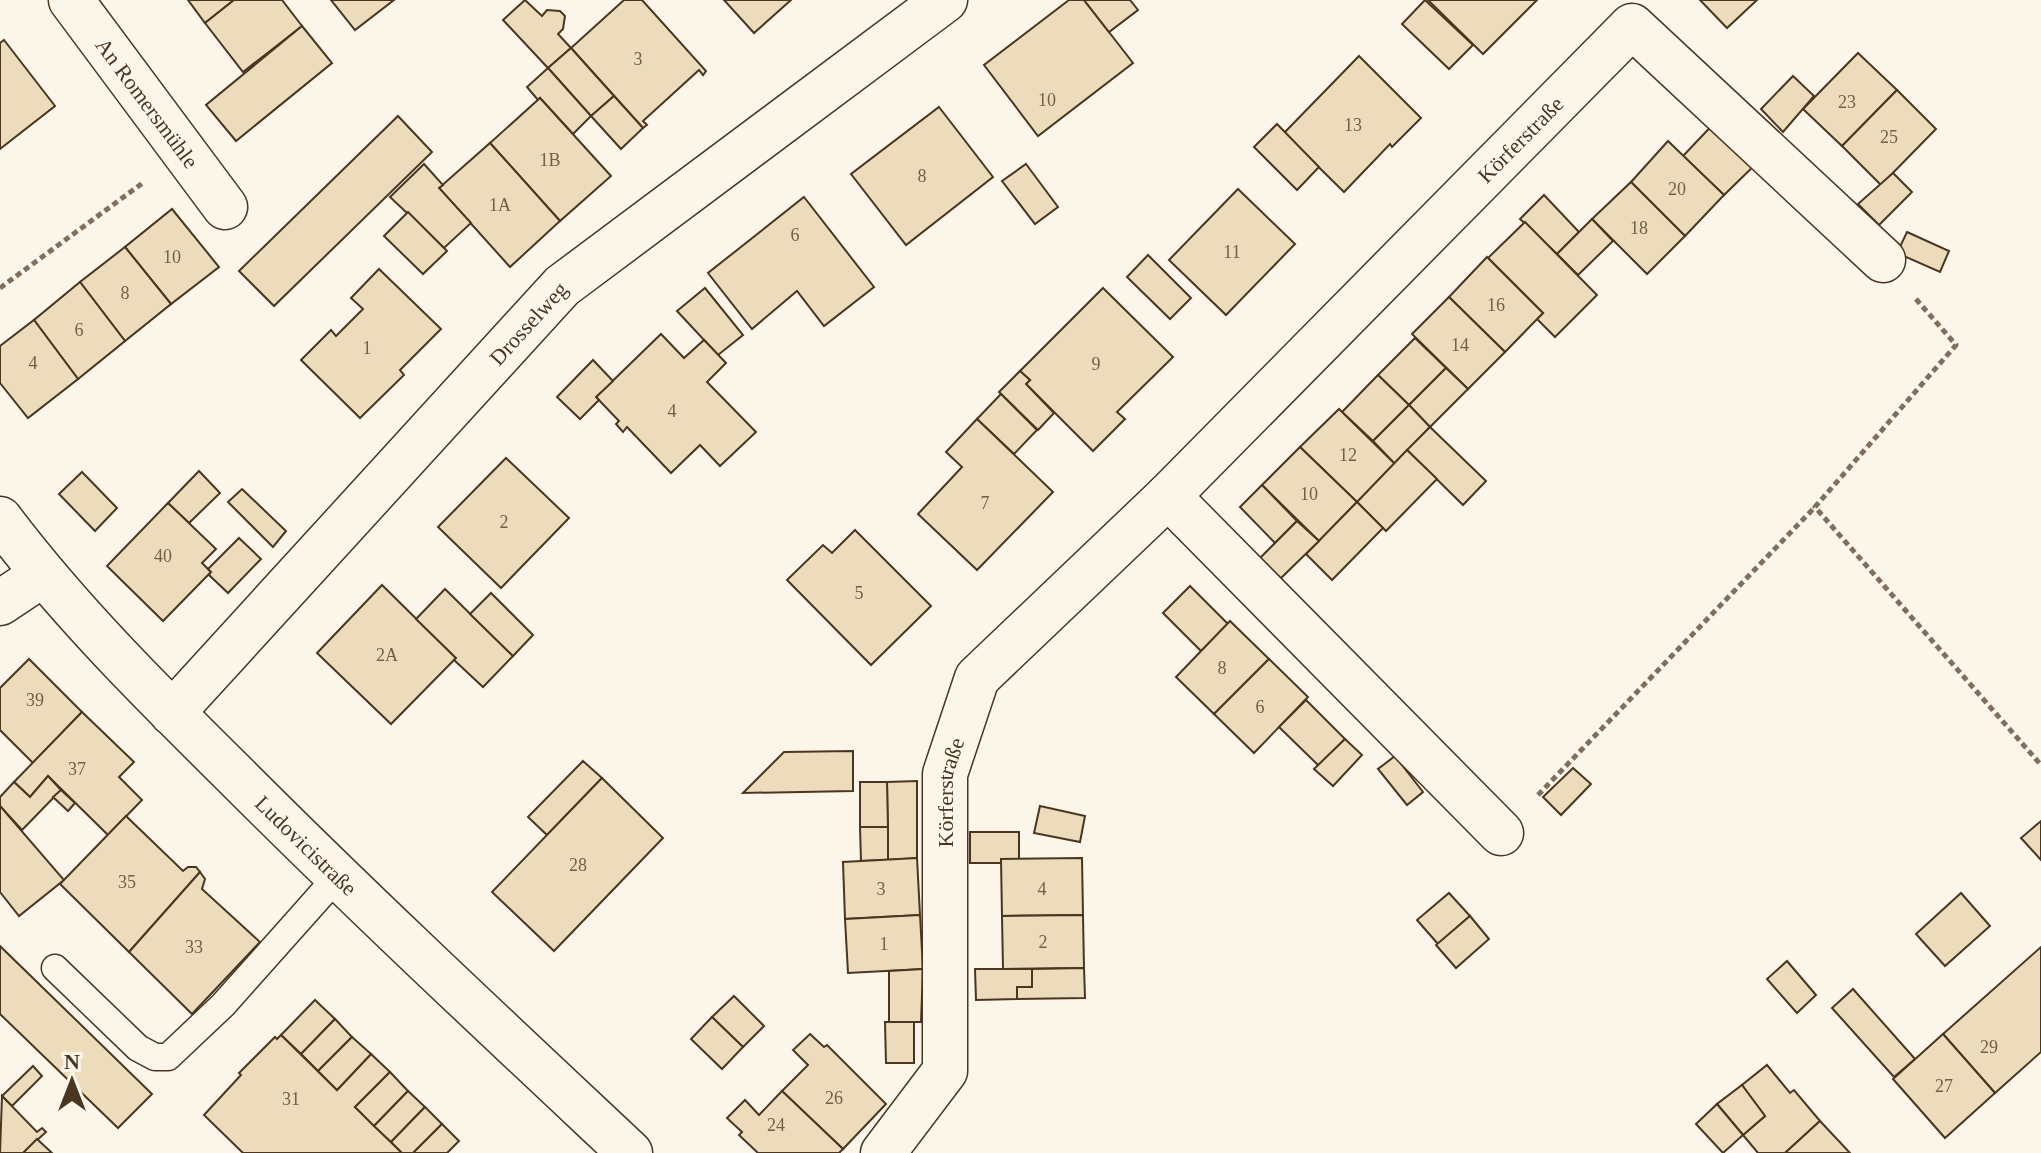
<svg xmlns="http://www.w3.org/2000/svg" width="2041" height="1153" font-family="Georgia,serif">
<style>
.building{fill:#ecdcbc;stroke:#4a3520;stroke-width:2}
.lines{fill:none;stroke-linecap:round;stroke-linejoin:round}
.service-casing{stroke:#4a3520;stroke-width:29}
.minor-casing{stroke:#4a3520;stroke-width:47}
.path{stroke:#7f6f5c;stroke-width:5;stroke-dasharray:6 4;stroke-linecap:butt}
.service{stroke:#fbf6e9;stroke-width:26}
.minor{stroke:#fbf6e9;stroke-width:44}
.labels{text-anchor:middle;stroke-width:6;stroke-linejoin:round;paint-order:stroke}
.number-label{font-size:18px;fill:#725f47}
.street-label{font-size:22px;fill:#4a3520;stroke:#fbf6e9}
</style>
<rect width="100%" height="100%" fill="#fbf6e9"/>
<g class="building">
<polygon points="188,0 234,0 205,23"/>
<polygon points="234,0 282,0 302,26 243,72 205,23"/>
<polygon points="331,0 394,0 355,30"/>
<polygon points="525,0 542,16 547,10 560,11 565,16 563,29 558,34 571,48 548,68 503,20"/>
<polygon points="624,0 642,0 706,71 703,75 699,70 643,121 647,125 643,128 571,48"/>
<polygon points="724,0 791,0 754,33"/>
<polygon points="1069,0 1084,0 1133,63 1038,136 984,65"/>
<polygon points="1084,0 1130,0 1138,10 1109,32"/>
<polygon points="1425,0 1473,45 1449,69 1402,24"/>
<polygon points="1428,0 1537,0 1483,54"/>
<polygon points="1700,0 1757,0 1727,28"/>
<polygon points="302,26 332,63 236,141 206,105"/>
<polygon points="4,40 55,106 0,149 0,43"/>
<polygon points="571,48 614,96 591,116 548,68"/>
<polygon points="1858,53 1897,90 1842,146 1803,109"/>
<polygon points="1359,56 1421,118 1392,147 1390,144 1344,192 1284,133"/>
<polygon points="548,68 591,116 573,134 540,98 538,100 527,87"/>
<polygon points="1793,76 1814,96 1783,132 1761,109"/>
<polygon points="1897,90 1936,129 1881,185 1842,146"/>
<polygon points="614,96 643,128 621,149 591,116"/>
<polygon points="540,98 611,176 560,221 490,143"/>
<polygon points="939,107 993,177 906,245 851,174"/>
<polygon points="398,116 432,152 274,306 239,271"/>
<polygon points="1720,117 1761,159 1724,195 1683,156"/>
<polygon points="1277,124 1319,167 1297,190 1254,147"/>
<polygon points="1668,141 1724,195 1685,236 1631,182"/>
<polygon points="490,143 560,221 510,267 439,188"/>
<polygon points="424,164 443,185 439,188 471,223 444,248 390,197"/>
<polygon points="1026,164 1058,207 1035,224 1002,181"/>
<polygon points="1893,173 1912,192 1879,225 1858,204"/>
<polygon points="1631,182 1685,236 1647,274 1592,219"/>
<polygon points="1238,189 1295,244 1226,315 1169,260"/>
<polygon points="1544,195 1579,232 1557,254 1520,219"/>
<polygon points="804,197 874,287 824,326 797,291 752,329 708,273"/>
<polygon points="172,209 219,267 171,304 125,247"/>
<polygon points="408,212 447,251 423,274 384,236"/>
<polygon points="1592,219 1613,241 1578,275 1557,254"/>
<polygon points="1525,222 1597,295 1555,337 1537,319 1543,313 1488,258"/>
<polygon points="1907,232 1949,251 1940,272 1897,253"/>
<polygon points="125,247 171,304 125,341 80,282"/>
<polygon points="1148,255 1191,298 1170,319 1127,277"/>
<polygon points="1487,257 1543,313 1505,352 1449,297"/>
<polygon points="379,269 441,329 400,370 404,375 360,418 301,360 331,330 336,336 363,309 351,298"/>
<polygon points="80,282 125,341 78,379 34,320"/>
<polygon points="705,288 743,335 718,355 677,311"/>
<polygon points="1103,288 1173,357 1117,412 1125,419 1093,451 1026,384 1030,380 1020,371"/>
<polygon points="1449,297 1505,352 1468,389 1412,334"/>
<polygon points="34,320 78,379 28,418 0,383 0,346"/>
<polygon points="661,334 684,358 704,340 726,363 707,382 756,432 720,466 700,445 671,473 627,427 623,432 616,424 619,421 596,397"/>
<polygon points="1415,338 1446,368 1409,405 1378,375"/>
<polygon points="593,360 613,381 596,397 599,400 580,419 557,397"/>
<polygon points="1446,368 1468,389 1430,427 1409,405"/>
<polygon points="1020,371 1030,380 1026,384 1054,413 1038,430 999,392"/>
<polygon points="1378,375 1409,405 1373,441 1342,412"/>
<polygon points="1001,394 1037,430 1014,454 977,419"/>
<polygon points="1409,405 1430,427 1395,464 1373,441"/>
<polygon points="1339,409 1395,464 1357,502 1300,447"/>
<polygon points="977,419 1053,492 977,570 918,514 962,467 946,452"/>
<polygon points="1430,427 1486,481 1463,505 1407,450"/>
<polygon points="1300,447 1357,502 1319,541 1262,485"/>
<polygon points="1407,450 1437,479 1386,531 1357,502"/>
<polygon points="506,458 569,518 501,588 438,527"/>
<polygon points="199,471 220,493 189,523 168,503"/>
<polygon points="82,472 117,508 95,531 59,494"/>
<polygon points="1262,485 1297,521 1275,543 1240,507"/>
<polygon points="242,489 286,531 273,547 228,502"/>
<polygon points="1357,502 1383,528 1332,580 1306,554"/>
<polygon points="168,503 216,549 202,563 211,572 163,621 107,566"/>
<polygon points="1297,521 1319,541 1280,579 1259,559"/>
<polygon points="855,530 931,606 871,665 787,580 823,545 832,553"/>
<polygon points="239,538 261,559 228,593 209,575 211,572 208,569"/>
<polygon points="382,585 456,658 391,724 317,653"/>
<polygon points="1190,586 1228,624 1201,651 1163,613"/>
<polygon points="445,589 513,656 483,687 454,660 456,658 416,619"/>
<polygon points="491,593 533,635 513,656 470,614"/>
<polygon points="1230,621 1269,659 1214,714 1176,677"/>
<polygon points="29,659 82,712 33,763 0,730 0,688"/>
<polygon points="1269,659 1308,697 1254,753 1214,714"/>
<polygon points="1306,700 1345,739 1319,766 1279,727"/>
<polygon points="82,712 134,762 119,777 142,800 108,835 48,776 30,797 14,782"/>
<polygon points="1345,739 1362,755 1333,786 1314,769"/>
<polygon points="853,751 853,791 743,793 784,752"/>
<polygon points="1395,756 1423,792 1407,805 1378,769"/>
<polygon points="583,761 602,778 547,835 528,817"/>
<polygon points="1573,768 1591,784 1561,815 1543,797"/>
<polygon points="48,776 61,790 22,830 0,806 0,797 14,782 30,797"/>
<polygon points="602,778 663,838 554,951 492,892"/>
<polygon points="917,781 917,858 888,860 887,782"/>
<polygon points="860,782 887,782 888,827 860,827"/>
<polygon points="61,790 75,803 68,811 53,797"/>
<polygon points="0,806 64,880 19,916 0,892"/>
<polygon points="1040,806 1085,816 1080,842 1034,833"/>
<polygon points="126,816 183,871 188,867 196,867 200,872 129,952 60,884"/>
<polygon points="2041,821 2041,860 2021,838"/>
<polygon points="860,827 888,827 888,860 861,861"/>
<polygon points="970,832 1019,832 1019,859 1001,859 1001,863 970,863"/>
<polygon points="917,858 920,915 845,919 843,862"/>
<polygon points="1082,858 1083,915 1002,916 1001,859"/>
<polygon points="200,872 205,879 202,889 260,942 192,1014 129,952"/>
<polygon points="1449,893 1470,916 1438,944 1417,920"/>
<polygon points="1961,893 1990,926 1945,966 1916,934"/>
<polygon points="920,915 923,969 848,973 845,919"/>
<polygon points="1083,915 1084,968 1003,969 1002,916"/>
<polygon points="1470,916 1489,939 1456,968 1436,945"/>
<polygon points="0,946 152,1094 118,1128 0,1014"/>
<polygon points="2041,947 2041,1052 1995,1093 1943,1034"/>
<polygon points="1787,961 1816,995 1797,1013 1767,979"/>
<polygon points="1084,968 1085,998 1017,999 1017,987 1032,987 1032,969"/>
<polygon points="923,969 921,1022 889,1022 889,971"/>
<polygon points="975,969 1032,969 1032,987 1017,987 1017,999 976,1000"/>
<polygon points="1853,989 1915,1059 1894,1077 1832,1008"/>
<polygon points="734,996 764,1026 743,1047 712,1017"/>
<polygon points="315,1000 335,1019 301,1054 281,1035"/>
<polygon points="712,1017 743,1047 722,1069 691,1039"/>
<polygon points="335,1019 352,1037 318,1071 301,1054"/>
<polygon points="885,1022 914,1022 914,1063 886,1063"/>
<polygon points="810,1034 824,1047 827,1045 886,1104 843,1149 782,1091 808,1065 793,1050"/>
<polygon points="1943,1034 1995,1093 1945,1138 1893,1079"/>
<polygon points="281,1035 337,1090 371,1054 390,1072 355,1107 402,1153 243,1153 204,1115 241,1075 239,1073 275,1037 277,1039"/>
<polygon points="352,1037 371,1054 337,1090 318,1071"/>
<polygon points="1767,1065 1790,1093 1794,1090 1820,1121 1785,1153 1758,1153 1743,1135 1765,1116 1742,1085"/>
<polygon points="33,1066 42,1076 12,1106 2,1096"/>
<polygon points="390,1072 408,1091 374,1126 355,1107"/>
<polygon points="1742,1085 1765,1116 1743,1135 1717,1104"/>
<polygon points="408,1091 425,1107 391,1142 374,1126"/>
<polygon points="782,1091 843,1149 839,1153 758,1153 739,1135 742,1132 727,1118 745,1100 759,1115"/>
<polygon points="2,1096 37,1132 42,1128 46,1132 23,1153 0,1153"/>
<polygon points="1717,1104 1743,1135 1723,1153 1696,1124"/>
<polygon points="425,1107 442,1124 413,1153 402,1153 391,1142"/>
<polygon points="1820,1121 1850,1153 1785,1153"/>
<polygon points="442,1124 459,1141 447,1153 413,1153"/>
<polygon points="37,1139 52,1153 23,1153"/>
</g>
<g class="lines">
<g class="service-casing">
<polyline id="service" points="55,968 138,1048 155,1057 168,1057 223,1005 337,877"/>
</g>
<g class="minor-casing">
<g id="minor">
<path id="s1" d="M 71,0 L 225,207"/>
<polyline points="1168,496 1501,833"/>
<path id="s2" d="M 0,519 C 70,612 154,695 237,777 C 365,905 498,1029 630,1153"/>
<polyline points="0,603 42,575"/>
<path id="s3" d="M 172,713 L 562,286 L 945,0"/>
<path id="s4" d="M 883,1153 L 945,1071 L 945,774 L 977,678 L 1168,496 L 1632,26 L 1883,260"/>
</g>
</g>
<g class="path">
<polyline points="0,288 144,182"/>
<polyline points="1916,299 1956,345 1815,507 2041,765"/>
<polyline points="1538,795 1815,507"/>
</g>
<use href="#service" class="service"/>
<use href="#minor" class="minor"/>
</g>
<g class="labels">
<g class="number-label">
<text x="638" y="65">3</text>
<text x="1047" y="106">10</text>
<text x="1847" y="108">23</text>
<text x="1353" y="131">13</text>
<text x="1889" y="143">25</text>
<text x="550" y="166">1B</text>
<text x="922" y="182">8</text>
<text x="1677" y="195">20</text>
<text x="500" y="211">1A</text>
<text x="1639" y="234">18</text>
<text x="795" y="241">6</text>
<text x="1232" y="258">11</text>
<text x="172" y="263">10</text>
<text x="125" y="299">8</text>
<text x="1496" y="311">16</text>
<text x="79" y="336">6</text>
<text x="1460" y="351">14</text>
<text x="367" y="354">1</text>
<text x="33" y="369">4</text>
<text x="1096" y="370">9</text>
<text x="672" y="417">4</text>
<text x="1348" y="461">12</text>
<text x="1309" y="500">10</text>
<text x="985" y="509">7</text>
<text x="504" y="528">2</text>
<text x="163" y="562">40</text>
<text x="859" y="599">5</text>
<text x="387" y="661">2A</text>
<text x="1222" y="674">8</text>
<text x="35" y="706">39</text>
<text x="1260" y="713">6</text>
<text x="77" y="775">37</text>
<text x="578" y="871">28</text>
<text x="127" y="888">35</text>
<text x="881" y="895">3</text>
<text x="1042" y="895">4</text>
<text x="1043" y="948">2</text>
<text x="884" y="950">1</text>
<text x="194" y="953">33</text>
<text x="1989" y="1053">29</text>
<text x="1944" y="1092">27</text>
<text x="834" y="1104">26</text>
<text x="291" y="1105">31</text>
<text x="776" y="1131">24</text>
</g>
<g class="street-label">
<text dy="8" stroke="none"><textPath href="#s1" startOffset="128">An Romersmühle</textPath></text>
<text dy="8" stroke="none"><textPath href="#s4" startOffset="1266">Körferstraße</textPath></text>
<text dy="8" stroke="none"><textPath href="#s3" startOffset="528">Drosselweg</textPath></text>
<text dy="8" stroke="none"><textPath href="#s4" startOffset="382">Körferstraße</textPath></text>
<text dy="8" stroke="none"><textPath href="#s2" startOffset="448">Ludovicistraße</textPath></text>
</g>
</g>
<g transform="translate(72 1081)" stroke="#fbf6e9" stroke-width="6" paint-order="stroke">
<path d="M0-6L14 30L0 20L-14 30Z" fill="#4a3520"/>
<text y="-12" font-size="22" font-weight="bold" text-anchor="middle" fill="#4a3520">N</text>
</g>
</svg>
